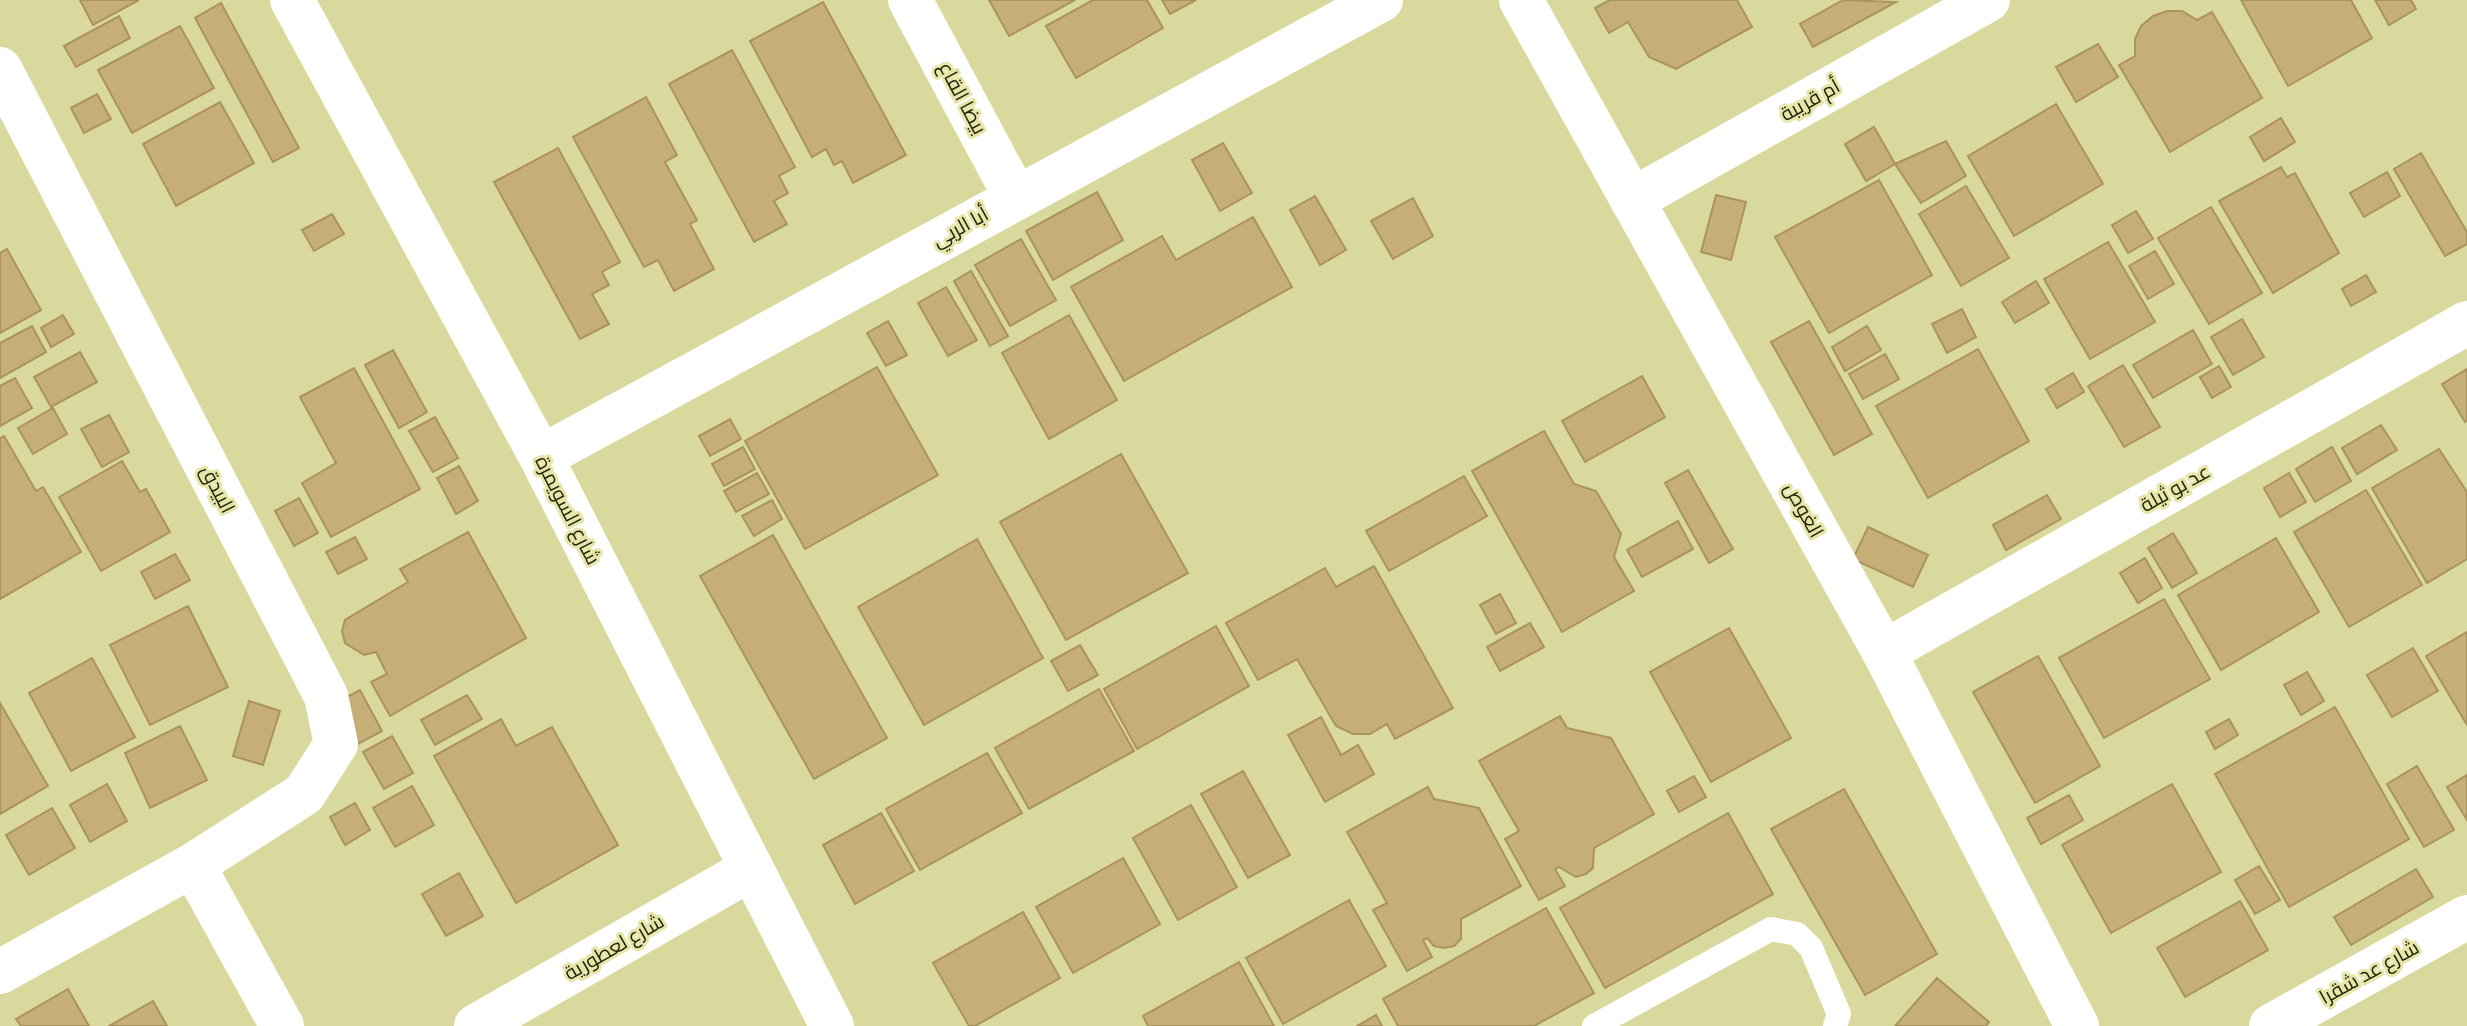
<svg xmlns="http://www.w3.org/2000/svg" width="2467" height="1026" font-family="Bitter,Cairo,serif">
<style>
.building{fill:#c6ae77;stroke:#ab935d;stroke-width:2}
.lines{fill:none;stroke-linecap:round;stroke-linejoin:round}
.lane{stroke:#fff;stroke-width:24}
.street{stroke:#fff;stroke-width:44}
.secondary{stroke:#fff;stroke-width:44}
.labels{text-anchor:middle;stroke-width:6;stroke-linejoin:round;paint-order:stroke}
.street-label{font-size:20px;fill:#1f1e06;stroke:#e7e6aa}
</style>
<rect width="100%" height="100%" fill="#dad99d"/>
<g class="building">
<polygon points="80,0 139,0 93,25"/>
<polygon points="989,0 1075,0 1009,36"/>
<polygon points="1093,0 1147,0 1163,28 1076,78 1046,26"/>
<polygon points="1162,0 1196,0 1170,14"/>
<polygon points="1610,0 1737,0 1752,27 1676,69 1649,57 1628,22 1609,33 1595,8"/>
<polygon points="1843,0 1896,2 1813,47 1800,24"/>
<polygon points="2241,0 2351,0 2372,38 2288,86"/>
<polygon points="2375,0 2411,0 2416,9 2389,25"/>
<polygon points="823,2 906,155 853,183 842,161 834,165 826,149 812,157 750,41"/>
<polygon points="221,3 299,148 273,162 195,18"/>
<polygon points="2167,11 2182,11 2197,20 2212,12 2262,98 2170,152 2119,65 2135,56 2135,39 2141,26 2153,16"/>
<polygon points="119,16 130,38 76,67 64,46"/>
<polygon points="180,26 214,88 132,133 98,70"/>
<polygon points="2098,44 2118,77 2076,102 2056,67"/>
<polygon points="732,50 795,167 779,176 788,193 774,201 787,224 754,242 669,84"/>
<polygon points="97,94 111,119 84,133 71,108"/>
<polygon points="646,97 677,155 665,162 697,220 690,224 714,269 674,291 658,260 644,267 573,137"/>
<polygon points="220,102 254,163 176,206 143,144"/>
<polygon points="2056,104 2103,184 2014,236 1968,156"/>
<polygon points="2281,118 2295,142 2264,161 2250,137"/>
<polygon points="1874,127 1895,164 1866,181 1845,144"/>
<polygon points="1946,141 1966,176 1921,203 1895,164"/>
<polygon points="1223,143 1252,193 1220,211 1192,160"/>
<polygon points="558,148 620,262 602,272 609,285 592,294 609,324 580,339 494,182"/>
<polygon points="2421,153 2467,232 2467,244 2445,256 2394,169"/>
<polygon points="2281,167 2287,177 2295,173 2339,253 2273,293 2219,201"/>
<polygon points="2387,172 2400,196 2364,217 2350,193"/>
<polygon points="1879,180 1932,275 1829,333 1775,237"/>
<polygon points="1966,186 2009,258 1961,286 1919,214"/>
<polygon points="1097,192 1123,240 1053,280 1026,231"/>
<polygon points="1716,195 1746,202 1731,260 1701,252"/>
<polygon points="1315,196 1346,250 1320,265 1290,210"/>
<polygon points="1413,198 1433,236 1393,259 1371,221"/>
<polygon points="2211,207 2262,293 2209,324 2158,238"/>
<polygon points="2136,211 2153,239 2128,253 2112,225"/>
<polygon points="332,214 344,234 314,251 302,230"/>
<polygon points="1253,217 1292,287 1124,381 1071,287 1162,236 1176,260"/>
<polygon points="1021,239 1056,300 1010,326 975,265"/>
<polygon points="2108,242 2155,322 2090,359 2044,279"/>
<polygon points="7,249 41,310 0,333 0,253"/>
<polygon points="2155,251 2174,284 2148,299 2129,266"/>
<polygon points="971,271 1008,336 990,346 954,281"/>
<polygon points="2366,275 2376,292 2351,306 2342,289"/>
<polygon points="2036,281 2049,303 2015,323 2002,302"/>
<polygon points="946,287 977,340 948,356 918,303"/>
<polygon points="1962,309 1976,337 1947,353 1932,324"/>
<polygon points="63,315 74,334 51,347 41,328"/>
<polygon points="1069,315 1117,400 1049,439 1002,353"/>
<polygon points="2242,319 2264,357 2233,375 2211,337"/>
<polygon points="888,321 907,355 886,366 867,333"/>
<polygon points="1809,321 1872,434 1834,455 1771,342"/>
<polygon points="32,326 46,352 0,378 0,343"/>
<polygon points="1867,326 1881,350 1845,371 1832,347"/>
<polygon points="2193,330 2212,364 2153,398 2133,365"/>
<polygon points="1978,349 2029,441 1928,498 1876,406"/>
<polygon points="393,350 427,412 399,428 365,365"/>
<polygon points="80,352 97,382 51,407 34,377"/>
<polygon points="1885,354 1899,379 1863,399 1849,374"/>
<polygon points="2123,365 2160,427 2124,447 2088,386"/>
<polygon points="2219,366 2231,387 2212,398 2200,377"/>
<polygon points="877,367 938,475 805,549 745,441"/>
<polygon points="354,368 420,489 331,537 302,483 336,463 300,397"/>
<polygon points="2467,369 2467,421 2465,422 2442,384"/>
<polygon points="2073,373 2084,392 2057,408 2046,389"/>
<polygon points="1642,376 1665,417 1585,462 1562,421"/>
<polygon points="15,378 32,408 0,426 0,386"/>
<polygon points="53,408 67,434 33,454 18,428"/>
<polygon points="109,415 129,452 102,467 81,429"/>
<polygon points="435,417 458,458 433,472 409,431"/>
<polygon points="730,419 741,439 710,456 699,436"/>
<polygon points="2381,425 2397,450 2357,474 2342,448"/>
<polygon points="1544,431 1574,484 1596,491 1621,534 1614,557 1634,591 1562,632 1472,471"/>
<polygon points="4,436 36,491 43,487 81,552 0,599 0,438"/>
<polygon points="743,447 755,469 724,486 712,464"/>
<polygon points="2332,447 2351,481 2315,502 2296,469"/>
<polygon points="2439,449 2467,492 2467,559 2427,583 2372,488"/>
<polygon points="1121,454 1188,573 1066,640 1000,522"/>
<polygon points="122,461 140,492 146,489 170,532 101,571 59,497"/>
<polygon points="459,466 478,501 456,514 437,478"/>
<polygon points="1688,470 1733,549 1709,563 1665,483"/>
<polygon points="757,473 769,494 736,512 724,491"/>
<polygon points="2289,473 2306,502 2280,517 2264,488"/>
<polygon points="1464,476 1487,516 1389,571 1366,531"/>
<polygon points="2366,490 2422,585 2349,627 2294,532"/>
<polygon points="2047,495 2061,519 2006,550 1993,525"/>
<polygon points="299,498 318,533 294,546 275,511"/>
<polygon points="772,500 782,519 754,536 742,516"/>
<polygon points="1678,521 1693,549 1642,577 1627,550"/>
<polygon points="1868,527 1928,555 1913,587 1853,559"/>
<polygon points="468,532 526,638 390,716 371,682 387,674 376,652 364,655 345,643 342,631 345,620 408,582 400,569"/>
<polygon points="2173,533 2197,573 2172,588 2148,548"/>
<polygon points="773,535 887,738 814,779 700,576"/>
<polygon points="355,537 367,559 338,574 326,552"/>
<polygon points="2276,538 2319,612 2221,670 2178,595"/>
<polygon points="977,539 1043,658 924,725 858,607"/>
<polygon points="175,554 190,580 155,599 141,572"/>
<polygon points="2145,558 2162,588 2138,603 2120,573"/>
<polygon points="1374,566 1453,708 1395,739 1387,724 1370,734 1353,734 1336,726 1297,659 1258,680 1226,623 1325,568 1336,587"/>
<polygon points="1500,594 1516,623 1496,634 1480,605"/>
<polygon points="2164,599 2210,679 2104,738 2059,658"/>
<polygon points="188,606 228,687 150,725 110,645"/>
<polygon points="1530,623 1544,647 1500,671 1487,647"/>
<polygon points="1216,626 1249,686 1137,749 1104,689"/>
<polygon points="1729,628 1791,738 1711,782 1650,672"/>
<polygon points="2467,632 2467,725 2426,656"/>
<polygon points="1080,645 1098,675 1068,691 1051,661"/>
<polygon points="2413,648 2438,691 2392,717 2367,675"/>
<polygon points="2038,656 2100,766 2035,803 1973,692"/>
<polygon points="92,658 135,737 71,771 29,693"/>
<polygon points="2307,672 2324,701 2301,715 2284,685"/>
<polygon points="1099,689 1134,751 1029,809 995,748"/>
<polygon points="360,690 382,731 358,744 336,703"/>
<polygon points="467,695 482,719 435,745 421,720"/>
<polygon points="249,701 280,711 263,765 233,756"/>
<polygon points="0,703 48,786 0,814"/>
<polygon points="2335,707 2409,839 2289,907 2215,774"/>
<polygon points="1560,716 1567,728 1611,738 1654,814 1594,848 1593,868 1586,874 1576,877 1559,867 1555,869 1565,886 1539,900 1505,839 1519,831 1479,761"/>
<polygon points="1321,717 1341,755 1358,745 1374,774 1325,802 1288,735"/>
<polygon points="501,719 516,746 552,727 618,845 516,903 434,756"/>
<polygon points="2229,719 2238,735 2215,749 2206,732"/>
<polygon points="180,726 207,780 150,808 125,753"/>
<polygon points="392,736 413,773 384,789 363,752"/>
<polygon points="987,753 1022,813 920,870 886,809"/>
<polygon points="2417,766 2454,830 2424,847 2387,784"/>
<polygon points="1243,771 1290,855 1248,878 1201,794"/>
<polygon points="2467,775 2467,820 2447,787"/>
<polygon points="1694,776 1706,797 1679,812 1667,791"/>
<polygon points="107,784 127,821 90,842 70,805"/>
<polygon points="2172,784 2221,872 2111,933 2062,845"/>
<polygon points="412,786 434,825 395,847 373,808"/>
<polygon points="1428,787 1434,799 1479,808 1521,886 1461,919 1461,939 1454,946 1444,948 1434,946 1427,938 1423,940 1432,957 1407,971 1373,910 1387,903 1347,832"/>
<polygon points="1844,789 1937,954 1865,995 1771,829"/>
<polygon points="2069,795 2083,820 2041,844 2027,818"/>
<polygon points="355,803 370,830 345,845 330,817"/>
<polygon points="1191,805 1237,887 1178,920 1133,838"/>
<polygon points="52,808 75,848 29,875 6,835"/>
<polygon points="881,813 914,871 855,904 823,845"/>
<polygon points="1728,813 1773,894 1605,988 1560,908"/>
<polygon points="1123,858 1160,924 1073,973 1036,907"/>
<polygon points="2259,866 2280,900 2255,914 2235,880"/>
<polygon points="2416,869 2433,897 2351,945 2334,917"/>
<polygon points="459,873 483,916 446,936 422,894"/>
<polygon points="1349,900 1386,966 1283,1024 1246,958"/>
<polygon points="2240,901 2268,950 2185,997 2157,948"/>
<polygon points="1546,908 1594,993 1534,1026 1398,1026 1383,999"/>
<polygon points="1023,912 1060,978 975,1026 969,1026 933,963"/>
<polygon points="1239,962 1274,1026 1148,1026 1143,1016"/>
<polygon points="1937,978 1989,1022 1986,1026 1895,1026"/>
<polygon points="68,989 89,1026 21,1026 16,1019"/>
<polygon points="153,1001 167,1026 109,1026"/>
<polygon points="1376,1015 1382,1026 1357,1026"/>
</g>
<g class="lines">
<polyline class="lane" points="1594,1026 1771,929 1797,934 1811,948 1839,1014 1835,1026"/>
<g class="street">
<polyline points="910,0 1015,196"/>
<polyline points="1521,0 1884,652 2077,1026"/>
<polyline points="0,69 326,696 336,744 304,794 193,865 0,972"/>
<polyline points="1632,200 1988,0"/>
<polyline points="541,457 1381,0"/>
<polyline points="1884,652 2467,323"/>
<polyline points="193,865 282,1026"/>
<polyline points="476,1026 751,869"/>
<polyline points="2271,1026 2467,917"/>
</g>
<polyline class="secondary" points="292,0 541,457 832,1026"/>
</g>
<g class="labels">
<g class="street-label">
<text transform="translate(963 98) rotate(62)" y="7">بيضا القاع</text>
<text transform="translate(1810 100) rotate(-29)" y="7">أم قريبة</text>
<text transform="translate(960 227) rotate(-29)" y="7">أبا الربي</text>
<text transform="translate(2175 488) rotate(-29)" y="7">عد بو ثيلة</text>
<text transform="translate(218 489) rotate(63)" y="7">البيدق</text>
<text transform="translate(568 510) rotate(63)" y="7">شارع السويمرة</text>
<text transform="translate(1804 510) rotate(61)" y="7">الغوص</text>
<text transform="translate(614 947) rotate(-30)" y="7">شارع لعطورية</text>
<text transform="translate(2369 972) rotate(-29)" y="7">شارع عد شقرا</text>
</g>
</g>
</svg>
